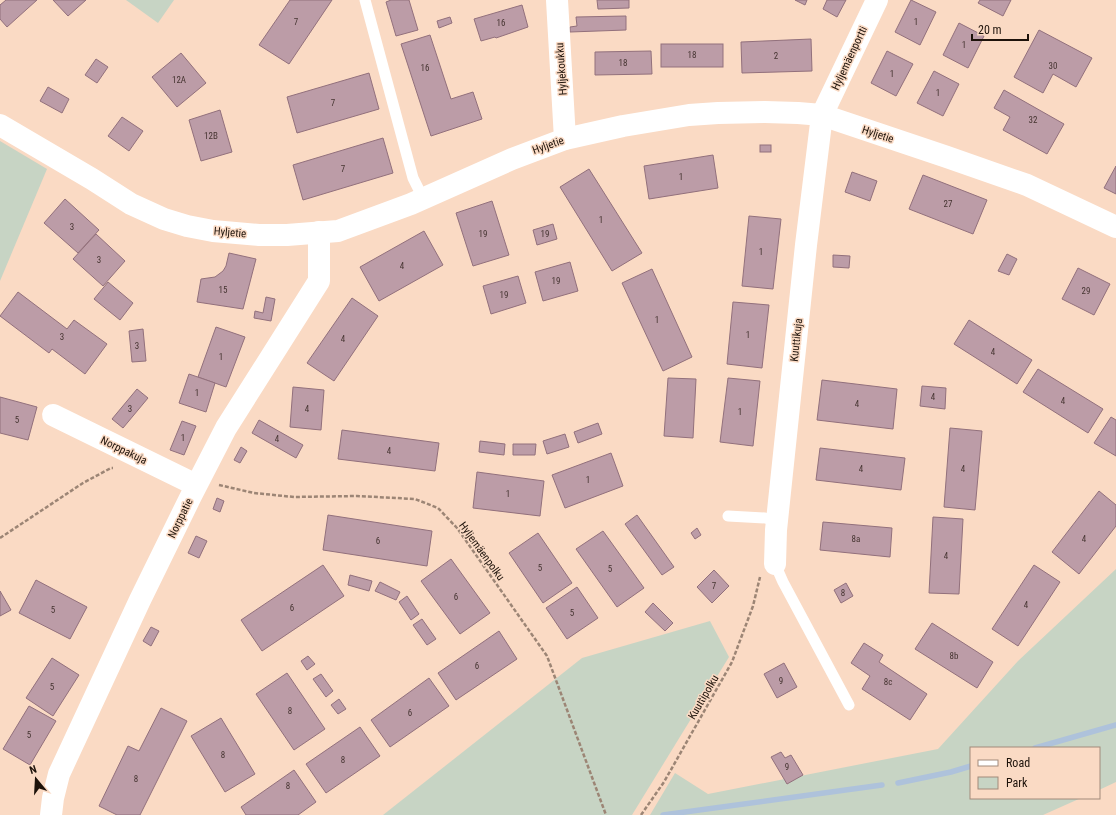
<svg xmlns="http://www.w3.org/2000/svg" width="1116" height="815" font-family="'Roboto Condensed',sans-serif">
<style>
.green{fill:#c7d4c4}
.lines{fill:none;stroke-linecap:round;stroke-linejoin:round}
.stream{stroke:#aec2db;stroke-width:5.5}
.building{fill:#bc9ca7;stroke:#92707c}
.path{stroke:#9c8575;stroke-width:2.5;stroke-dasharray:4 2;stroke-linecap:butt}
.service{stroke:#fff;stroke-width:11}
.minor{stroke:#fff;stroke-width:22}
.labels{text-anchor:middle;stroke-width:3;stroke-linejoin:round;paint-order:stroke}
.number-label{font-size:9px;fill:#453431}
.street-label{font-size:11px;fill:#1d120a;stroke:#fadac4}
</style>
<rect width="100%" height="100%" fill="#fadac4"/>
<g class="green">
<polygon points="126,0 174,0 158,23"/>
<polygon points="0,141 47,169 0,281"/>
<polygon points="1116,569 1116,782 1099,790 1099,748 971,748 971,798 1081,798 1043,815 650,815 675,773 708,794 938,749 1018,661"/>
<polygon points="710,621 729,657 632,815 383,815 582,658"/>
</g>
<g class="lines">
<g class="stream">
<polyline points="1035,748 1116,725"/>
<polyline points="898,783 951,772 971,766"/>
<polyline points="663,815 882,785"/>
</g>
</g>
<g class="building">
<polygon points="6,0 37,0 7,27 0,19 0,5"/>
<polygon points="53,0 86,0 68,16"/>
<polygon points="290,0 332,0 289,64 259,45"/>
<polygon points="391,0 409,0 418,30 396,36 386,2"/>
<polygon points="597,0 629,0 629,8 598,9"/>
<polygon points="795,0 807,0 805,5"/>
<polygon points="827,0 846,0 837,17 823,9"/>
<polygon points="911,0 936,12 920,45 895,32"/>
<polygon points="980,0 1011,0 1003,16 978,3"/>
<polygon points="522,5 528,27 496,38 495,37 481,41 474,19"/>
<polygon points="626,16 626,30 570,32 570,27 577,26 576,17"/>
<polygon points="450,17 452,23 439,28 437,21"/>
<polygon points="959,23 984,36 968,68 943,55"/>
<polygon points="1039,30 1092,58 1076,87 1053,74 1043,93 1014,77"/>
<polygon points="430,35 451,99 473,92 482,119 431,136 401,44"/>
<polygon points="811,39 812,71 742,73 741,42"/>
<rect x="661" y="44" width="62" height="23"/>
<polygon points="651,51 652,74 595,75 595,52"/>
<polygon points="887,51 913,64 896,96 871,83"/>
<polygon points="181,53 206,83 177,107 152,77"/>
<polygon points="96,59 108,67 97,83 85,75"/>
<polygon points="934,71 959,84 943,116 917,103"/>
<polygon points="369,73 379,109 297,133 287,97"/>
<polygon points="48,87 69,99 62,113 40,101"/>
<polygon points="1004,90 1064,124 1047,154 1003,130 1010,117 994,108"/>
<polygon points="220,110 232,152 201,161 189,120"/>
<polygon points="122,117 143,131 129,151 108,136"/>
<polygon points="383,138 393,173 303,200 293,165"/>
<rect x="760" y="145" width="11" height="7"/>
<polygon points="713,155 718,188 649,199 644,166"/>
<polygon points="1116,166 1116,194 1104,188"/>
<polygon points="589,169 642,253 612,271 560,187"/>
<polygon points="852,172 877,181 870,201 845,192"/>
<polygon points="923,175 987,200 973,234 909,209"/>
<polygon points="65,199 99,230 78,253 44,223"/>
<polygon points="492,201 509,255 473,266 456,213"/>
<polygon points="749,216 781,219 773,289 742,286"/>
<polygon points="553,224 557,239 537,245 533,230"/>
<polygon points="424,231 443,265 379,301 360,267"/>
<polygon points="96,234 125,261 103,286 73,259"/>
<polygon points="229,253 256,259 243,309 197,302 201,279 215,277 223,271 226,266"/>
<polygon points="1007,254 1017,259 1009,275 998,271"/>
<polygon points="833,255 850,256 849,268 833,267"/>
<polygon points="570,262 578,291 543,301 535,272"/>
<polygon points="1078,268 1110,284 1094,315 1062,299"/>
<polygon points="652,269 692,357 663,371 622,283"/>
<polygon points="518,276 526,303 491,314 483,286"/>
<polygon points="108,282 133,303 120,320 94,299"/>
<polygon points="18,292 67,329 74,320 107,344 85,374 52,349 49,353 0,316"/>
<polygon points="266,297 275,299 271,321 254,318 255,311 263,313"/>
<polygon points="352,298 378,316 334,381 307,363"/>
<polygon points="733,302 769,305 762,368 727,364"/>
<polygon points="969,320 1032,360 1017,384 954,344"/>
<polygon points="216,327 245,337 226,387 198,377"/>
<polygon points="143,329 146,361 132,362 129,331"/>
<polygon points="1038,369 1103,409 1088,433 1023,392"/>
<polygon points="189,374 215,383 206,412 179,403"/>
<polygon points="668,378 696,379 693,438 664,436"/>
<polygon points="728,378 760,381 753,446 720,442"/>
<polygon points="822,380 897,389 893,429 817,420"/>
<polygon points="922,386 946,388 945,409 920,406"/>
<polygon points="293,387 324,390 321,430 290,427"/>
<polygon points="137,389 148,398 123,428 112,419"/>
<polygon points="0,397 37,407 28,440 0,433"/>
<polygon points="1111,417 1116,420 1116,456 1094,443"/>
<polygon points="259,420 303,445 296,458 252,433"/>
<polygon points="182,421 196,426 184,455 170,450"/>
<polygon points="598,423 602,434 578,443 574,432"/>
<polygon points="950,428 982,431 975,510 944,507"/>
<polygon points="342,430 439,443 435,471 338,459"/>
<polygon points="565,434 569,447 547,454 543,441"/>
<polygon points="480,441 505,444 504,455 479,452"/>
<polygon points="513,444 536,444 535,455 513,455"/>
<polygon points="241,447 247,451 240,463 234,460"/>
<polygon points="820,448 905,458 901,490 816,480"/>
<polygon points="611,453 623,486 565,508 552,475"/>
<polygon points="477,472 544,481 540,516 473,508"/>
<polygon points="1099,491 1116,505 1116,526 1079,574 1052,552"/>
<polygon points="217,498 224,501 220,512 213,509"/>
<polygon points="328,515 432,531 427,566 323,550"/>
<polygon points="637,515 674,567 662,575 625,524"/>
<polygon points="933,517 963,519 959,594 929,593"/>
<polygon points="823,522 892,528 890,557 820,550"/>
<polygon points="697,528 701,535 695,539 691,533"/>
<polygon points="603,531 644,588 617,607 576,549"/>
<polygon points="538,533 572,583 543,603 509,553"/>
<polygon points="196,536 207,541 199,558 188,553"/>
<polygon points="451,559 490,613 460,634 421,581"/>
<polygon points="323,565 344,596 262,651 241,620"/>
<polygon points="1034,565 1060,582 1018,646 992,629"/>
<polygon points="714,570 729,586 712,603 697,587"/>
<polygon points="350,575 372,581 369,591 348,585"/>
<polygon points="36,580 87,607 70,639 19,613"/>
<polygon points="380,582 400,592 396,600 375,591"/>
<polygon points="846,583 853,596 841,603 834,590"/>
<polygon points="577,587 598,618 567,639 546,608"/>
<polygon points="0,591 11,610 0,616"/>
<polygon points="407,596 419,614 411,620 399,602"/>
<polygon points="653,603 673,623 665,631 645,612"/>
<polygon points="422,619 436,639 427,645 413,625"/>
<polygon points="932,623 993,662 977,688 915,649"/>
<polygon points="151,627 159,631 151,646 143,641"/>
<polygon points="499,631 517,659 456,700 438,673"/>
<polygon points="864,643 883,655 879,662 927,694 910,720 862,689 870,676 851,663"/>
<polygon points="308,656 315,664 307,670 301,661"/>
<polygon points="52,658 79,675 53,716 26,698"/>
<polygon points="784,663 797,687 777,698 764,674"/>
<polygon points="287,673 325,729 294,750 256,694"/>
<polygon points="321,674 333,691 326,697 313,679"/>
<polygon points="429,678 449,706 390,747 371,720"/>
<polygon points="339,699 346,709 338,714 331,705"/>
<polygon points="29,706 56,721 30,765 3,749"/>
<polygon points="161,708 187,721 140,815 117,815 99,806 128,746 139,751"/>
<polygon points="221,718 255,774 225,792 191,736"/>
<polygon points="360,727 380,756 326,793 306,764"/>
<polygon points="781,752 785,758 791,755 803,775 787,784 771,757"/>
<polygon points="294,770 316,802 298,815 246,815 241,807"/>
</g>
<g class="lines">
<g class="path">
<polyline points="219,485 254,493 294,497 357,496 415,499 438,508 457,528 547,656 606,815"/>
<polyline points="0,538 83,483 111,468 113,468"/>
<polyline points="641,815 664,782 732,662 753,606 760,577"/>
</g>
<g class="service">
<polyline points="365,0 413,178 418,188"/>
<polyline points="728,516 765,518 777,521"/>
<polyline points="775,564 783,582 849,705"/>
</g>
<g class="minor">
<polyline points="557,0 565,139"/>
<polyline points="0,125 92,179 131,204 164,219 187,226 213,231 259,235 287,235 338,231 411,204 512,159 565,139 623,126 689,115 718,113 765,112 798,113 822,115 947,157 1027,185 1116,227"/>
<polyline points="53,415 196,485"/>
<polyline points="775,564 776,530 806,245 822,115 877,0"/>
<polyline points="51,815 53,798 59,774 140,600 191,496 226,428 319,281 319,232"/>
</g>
</g>
<g class="labels">
<g class="number-label">
<text x="296" y="25">7</text>
<text x="916" y="25">1</text>
<text x="501" y="26">16</text>
<text x="964" y="48">1</text>
<text x="692" y="58">18</text>
<text x="776" y="59">2</text>
<text x="623" y="66">18</text>
<text x="1053" y="69">30</text>
<text x="425" y="71">16</text>
<text x="892" y="77">1</text>
<text x="179" y="83">12A</text>
<text x="938" y="96">1</text>
<text x="333" y="106">7</text>
<text x="1033" y="123">32</text>
<text x="211" y="139">12B</text>
<text x="343" y="172">7</text>
<text x="681" y="180">1</text>
<text x="948" y="207">27</text>
<text x="601" y="223">1</text>
<text x="72" y="230">3</text>
<text x="483" y="237">19</text>
<text x="545" y="237">19</text>
<text x="761" y="255">1</text>
<text x="99" y="263">3</text>
<text x="402" y="269">4</text>
<text x="556" y="284">19</text>
<text x="223" y="293">15</text>
<text x="1086" y="294">29</text>
<text x="504" y="298">19</text>
<text x="657" y="323">1</text>
<text x="748" y="338">1</text>
<text x="62" y="340">3</text>
<text x="343" y="342">4</text>
<text x="137" y="349">3</text>
<text x="993" y="355">4</text>
<text x="221" y="360">1</text>
<text x="197" y="396">1</text>
<text x="933" y="400">4</text>
<text x="1063" y="404">4</text>
<text x="857" y="407">4</text>
<text x="130" y="412">3</text>
<text x="307" y="412">4</text>
<text x="740" y="415">1</text>
<text x="17" y="423">5</text>
<text x="183" y="441">1</text>
<text x="277" y="442">4</text>
<text x="389" y="454">4</text>
<text x="861" y="472">4</text>
<text x="963" y="472">4</text>
<text x="588" y="483">1</text>
<text x="508" y="497">1</text>
<text x="856" y="542">8a</text>
<text x="1084" y="542">4</text>
<text x="378" y="544">6</text>
<text x="946" y="559">4</text>
<text x="540" y="571">5</text>
<text x="610" y="572">5</text>
<text x="714" y="589">7</text>
<text x="843" y="596">8</text>
<text x="456" y="600">6</text>
<text x="1026" y="608">4</text>
<text x="292" y="611">6</text>
<text x="53" y="613">5</text>
<text x="572" y="616">5</text>
<text x="954" y="659">8b</text>
<text x="477" y="669">6</text>
<text x="781" y="684">9</text>
<text x="888" y="685">8c</text>
<text x="52" y="690">5</text>
<text x="290" y="714">8</text>
<text x="410" y="716">6</text>
<text x="29" y="738">5</text>
<text x="223" y="758">8</text>
<text x="343" y="763">8</text>
<text x="787" y="770">9</text>
<text x="136" y="782">8</text>
<text x="288" y="789">8</text>
</g>
<g class="street-label">
<text transform="translate(849 58) rotate(-65)" y="4">Hyljemäenportti</text>
<text transform="translate(561 69) rotate(-94)" y="4">Hyljekoukku</text>
<text transform="translate(878 134) rotate(18)" y="4">Hyljetie</text>
<text transform="translate(548 145) rotate(-20)" y="4">Hyljetie</text>
<text transform="translate(230 232) rotate(5)" y="4">Hyljetie</text>
<text transform="translate(796 340) rotate(-84)" y="4">Kuuttikuja</text>
<text transform="translate(124 450) rotate(26)" y="4">Norppakuja</text>
<text transform="translate(180 518) rotate(-64)" y="4">Norppatie</text>
<text transform="translate(482 551) rotate(54)" y="4">Hyljemäenpolku</text>
<text transform="translate(703 697) rotate(-60)" y="4">Kuuttipolku</text>
</g>
</g>
<rect x="970" y="747" width="130" height="52" fill="#fadac4" stroke="#a28a7a"/>
<rect x="978" y="760" width="20" height="6" fill="#ffffff" stroke="#a28a7a"/>
<text x="1006" y="767" font-size="12" fill="#1d120a">Road</text>
<rect x="978" y="777" width="20" height="12" fill="#c7d4c4" stroke="#a28a7a"/>
<text x="1006" y="787" font-size="12" fill="#1d120a">Park</text>
<g transform="translate(36 779) rotate(342)" stroke="#fadac4" stroke-width="3" paint-order="stroke">
<path d="M0-3L7 15L0 10L-7 15Z" fill="#1d120a"/>
<text y="-6" font-size="11" font-weight="bold" text-anchor="middle" fill="#1d120a">N</text>
</g>
<path d="M972 34v6h56v-6" fill="none" stroke="#1d120a" stroke-width="2"/>
<text x="978" y="34" font-size="12" fill="#1d120a" stroke="#fadac4" stroke-width="3" paint-order="stroke">20 m</text>
</svg>
